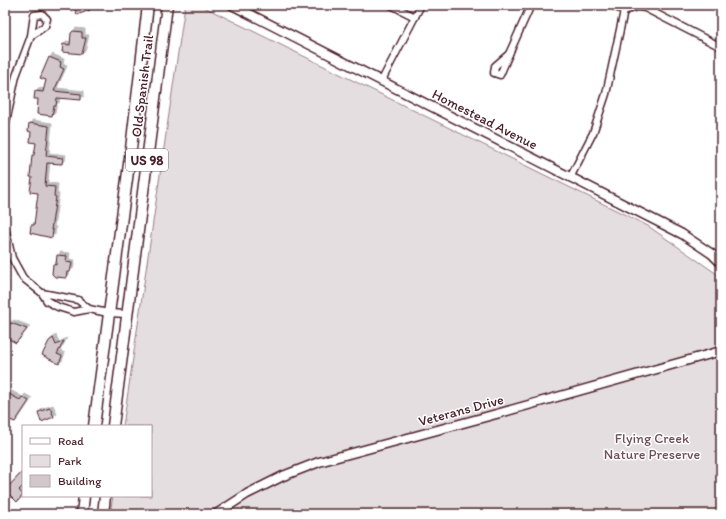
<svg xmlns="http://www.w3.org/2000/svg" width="726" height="519" font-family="Itim,sans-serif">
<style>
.green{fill:#e5dee0;stroke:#987e86}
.building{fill:#d2c7cb;stroke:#4a1f2b;filter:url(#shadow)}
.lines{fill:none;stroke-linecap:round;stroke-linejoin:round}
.minor-casing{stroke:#4a1f2b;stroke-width:9}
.tertiary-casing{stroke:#4a1f2b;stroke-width:11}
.primary-casing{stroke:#4a1f2b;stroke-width:13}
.minor{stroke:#fff;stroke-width:6}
.tertiary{stroke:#fff;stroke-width:8}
.primary{stroke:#fff;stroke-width:10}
.labels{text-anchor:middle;stroke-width:3;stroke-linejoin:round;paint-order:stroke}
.shield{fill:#fff;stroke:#80626b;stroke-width:1}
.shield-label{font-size:13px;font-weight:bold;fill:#4a1f2b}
.street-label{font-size:14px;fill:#4a1f2b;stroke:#fff}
.park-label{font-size:14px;fill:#714f58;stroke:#fff}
</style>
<defs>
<filter id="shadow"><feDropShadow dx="3" dy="-3" stdDeviation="0" flood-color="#0004"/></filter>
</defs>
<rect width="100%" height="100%" fill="#fff"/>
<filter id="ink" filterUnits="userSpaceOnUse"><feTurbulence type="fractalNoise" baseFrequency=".025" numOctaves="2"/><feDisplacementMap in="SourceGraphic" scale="8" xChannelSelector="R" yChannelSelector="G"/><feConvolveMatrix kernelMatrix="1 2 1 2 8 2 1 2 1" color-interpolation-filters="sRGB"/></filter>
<g filter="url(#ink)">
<polygon class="green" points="185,5 200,5 648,226 717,274 721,283 721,514 110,514 113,496 151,496 151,426 123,426"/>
<g class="building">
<polygon points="74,5 89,5 90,10 77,15"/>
<polygon points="73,31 82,32 82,38 86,38 82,54 62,52 63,44 70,45 71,33"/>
<polygon points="49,57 61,62 60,67 64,69 54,91 81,94 81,100 57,98 56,106 54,106 52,116 37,114 38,99 34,99 35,91 43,92 46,80 40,78"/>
<polygon points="29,123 49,126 46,156 63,158 62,164 47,163 45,186 55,187 54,196 56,197 51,230 53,230 52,238 30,233 31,225 34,225 38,193 30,192 32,177 30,177 32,155 34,155 36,143 30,142 31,132 28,131"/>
<polygon points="57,255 67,256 66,262 72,263 70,272 67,272 66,278 55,277 52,274 53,264 56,265"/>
<polygon points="5,323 8,325 11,323 27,329 16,343 5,337"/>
<polygon points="53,338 56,345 64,341 57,354 62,356 59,364 42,355 49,341"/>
<polygon points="7,393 20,400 22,397 29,401 15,422 5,418 5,397"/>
<polygon points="50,408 54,417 41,422 38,412"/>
<polygon points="23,471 23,486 19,490 23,495 17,502 8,493 10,491 7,488"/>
</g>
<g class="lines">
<g class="minor-casing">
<g id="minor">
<polyline points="391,5 415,17"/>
<polyline points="611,5 624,11 637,7 645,8 721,47"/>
<polygon points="42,14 47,19 45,26 31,36 34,15"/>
<polygon points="509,54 500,75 494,73 495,66"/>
<polyline points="509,54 531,5"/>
<polyline points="382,80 421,5"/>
<polyline points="5,127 16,76 31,36"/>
<polyline points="570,178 593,133 606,94 624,11"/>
<polyline points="5,227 12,258 23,278 42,293 47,301 58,307 74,312 89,309"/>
<polyline points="42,293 78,300 89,309 108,313 127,314"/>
</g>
</g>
<g class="tertiary-casing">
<g id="tertiary">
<polyline points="232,5 682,234 712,254 721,263"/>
<polyline points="216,514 247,494 283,476 319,462 500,413 721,351"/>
</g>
</g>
<g class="primary-casing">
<g id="primary">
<polyline points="94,426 131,149 148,5"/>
<polyline points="113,426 167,5"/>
<polyline points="82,514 84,496"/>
<polyline points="103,514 105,496"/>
</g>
</g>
<use href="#minor" class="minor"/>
<use href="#tertiary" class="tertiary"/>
<use href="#primary" class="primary"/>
</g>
</g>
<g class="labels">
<rect class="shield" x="126" y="149" width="42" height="22" rx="3"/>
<g class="shield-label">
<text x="147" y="165">US 98</text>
</g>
<g class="street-label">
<text transform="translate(142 86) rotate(-83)" y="5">Old Spanish Trail</text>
<text transform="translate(485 119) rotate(27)" y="5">Homestead Avenue</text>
<text transform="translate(461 410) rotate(-15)" y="5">Veterans Drive</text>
</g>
<g class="park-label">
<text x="652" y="443">Flying Creek<tspan x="652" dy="16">Nature Preserve</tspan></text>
</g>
</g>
<rect width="726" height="519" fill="none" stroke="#fff" stroke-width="20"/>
<rect x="10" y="10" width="706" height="499" fill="none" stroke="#4a1f2b" stroke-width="1.5" filter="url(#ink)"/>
<rect x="22" y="425" width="130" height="72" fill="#ffffff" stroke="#b7a5aa"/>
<rect x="30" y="438" width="20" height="6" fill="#ffffff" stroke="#b7a5aa"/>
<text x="58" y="445" font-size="12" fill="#4a1f2b">Road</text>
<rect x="30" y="455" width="20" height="12" fill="#e5dee0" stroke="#b7a5aa"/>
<text x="58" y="465" font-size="12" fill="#4a1f2b">Park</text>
<rect x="30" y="475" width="20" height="12" fill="#d2c7cb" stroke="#b7a5aa"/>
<text x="58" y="485" font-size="12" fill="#4a1f2b">Building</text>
</svg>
